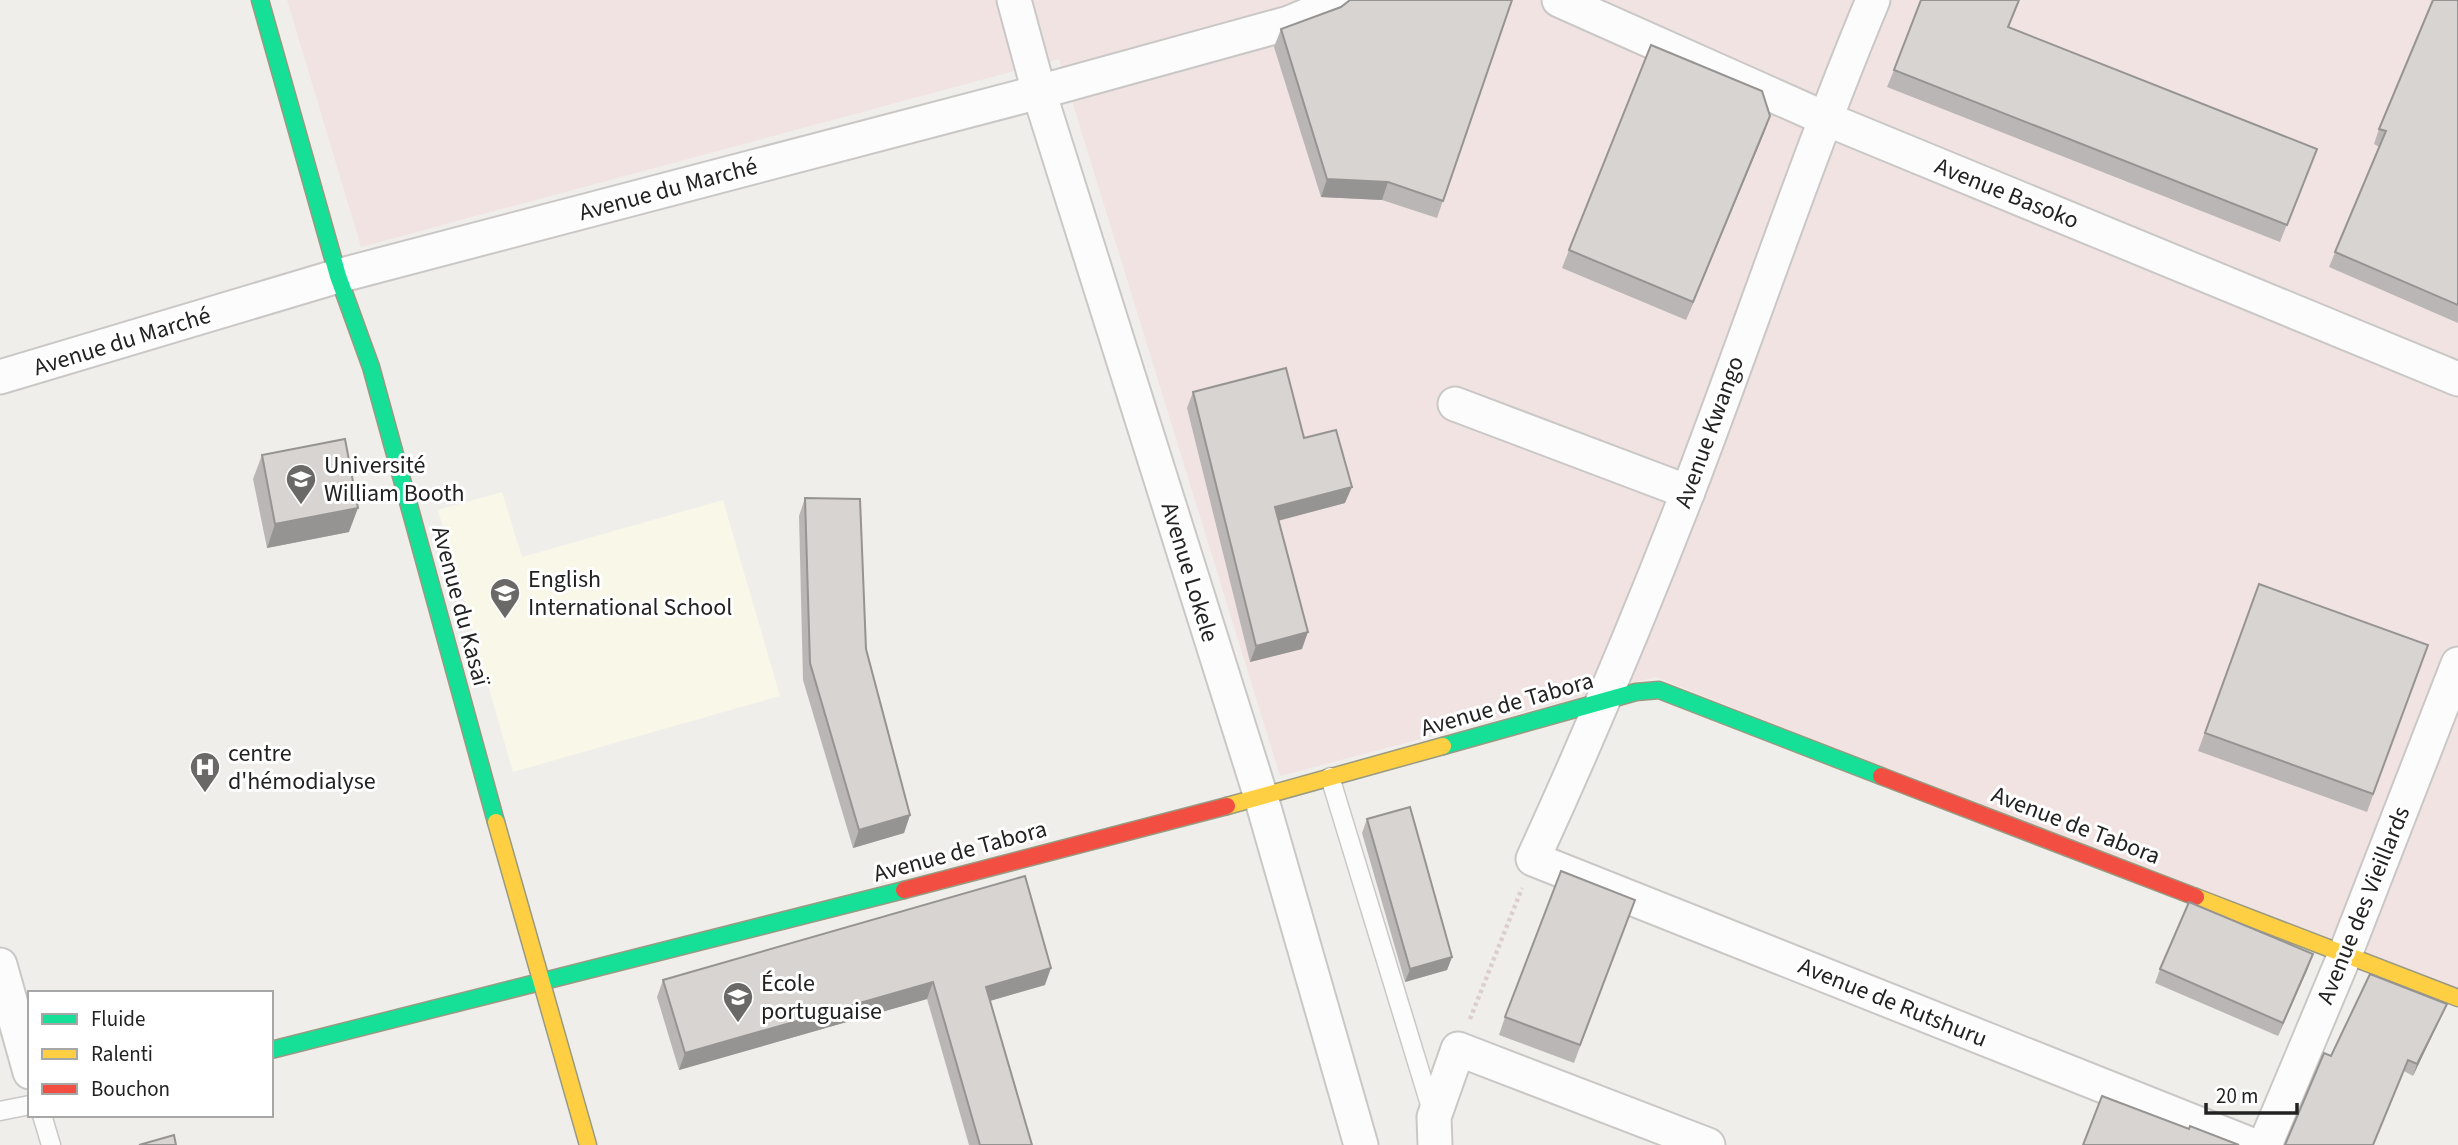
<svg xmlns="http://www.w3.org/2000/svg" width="2458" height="1145" font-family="'Source Sans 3',sans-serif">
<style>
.commercial{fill:#f1e3e1}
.education{fill:#f8f7e8}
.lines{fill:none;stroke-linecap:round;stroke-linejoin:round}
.lane-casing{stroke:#c9c8c7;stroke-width:21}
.street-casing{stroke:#c9c8c7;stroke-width:37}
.fast-casing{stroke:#999a82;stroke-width:19}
.slow-casing{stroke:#999a82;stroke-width:19}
.jam-casing{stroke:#999a82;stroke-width:19}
.path{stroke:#dccecd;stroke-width:4.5;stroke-dasharray:3.5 3.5;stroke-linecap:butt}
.lane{stroke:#fdfcfc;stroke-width:18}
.street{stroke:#fdfcfc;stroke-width:33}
.fast{stroke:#16e098;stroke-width:16}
.slow{stroke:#ffcf43;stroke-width:16}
.jam{stroke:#f24e42;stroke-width:16}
.wall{fill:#b9b6b5}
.shaded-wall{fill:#969493}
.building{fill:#d7d4d2;stroke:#969493;stroke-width:2}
.labels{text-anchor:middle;stroke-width:6;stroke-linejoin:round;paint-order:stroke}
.street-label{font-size:24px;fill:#222;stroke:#fff}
.poi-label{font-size:24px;fill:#222;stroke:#fff;text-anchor:start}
</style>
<rect width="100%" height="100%" fill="#f0eeeb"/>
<polygon class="commercial" points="287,0 2458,0 2458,997 1656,677 1280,776 1059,59 361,247"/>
<polygon class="education" points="502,492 522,557 723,500 780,696 513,772 438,510"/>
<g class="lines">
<g class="lane-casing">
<g id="lane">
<polyline points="1330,777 1432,1111"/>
<polyline points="0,1111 30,1105"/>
<polyline points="42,1115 51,1145"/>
</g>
</g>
<g class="street-casing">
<g id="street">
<polyline points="1014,0 1039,92 1261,797 1361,1145"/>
<polyline points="1559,0 1824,118 2458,379"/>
<path d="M 1873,0 C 1805,163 1750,330 1687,494 C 1639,618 1588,739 1533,859 L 2252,1145"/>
<polyline points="0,377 338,276 1039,92 1289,23 1327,7 1335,0"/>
<polyline points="1455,404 1688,492"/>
<polyline points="0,965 30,1072"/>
<polyline points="1435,1145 1434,1117 1458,1049 1708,1145"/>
<polyline points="2265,1145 2346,952 2458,664"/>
</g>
</g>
<g class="fast-casing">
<g id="fast">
<polyline points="260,0 338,276 371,367 496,822"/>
<polyline points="1443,746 1636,692 1659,690 1881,776"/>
<polyline points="271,1050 904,890"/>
</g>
</g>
<g class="slow-casing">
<g id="slow">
<polyline points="1227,806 1443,746"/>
<polyline points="496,822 588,1145"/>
<polyline points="2196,897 2458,998"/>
</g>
</g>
<g class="jam-casing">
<g id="jam">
<polyline points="1881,776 2196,897"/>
<polyline points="904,890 1227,806"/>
</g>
</g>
<polyline class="path" points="1470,1019 1522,888"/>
<use href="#lane" class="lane"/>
<use href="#street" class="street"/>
<use href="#fast" class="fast"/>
<use href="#slow" class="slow"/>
<use href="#jam" class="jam"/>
</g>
<g class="wall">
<polygon points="1512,0 1437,218 1382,200 1321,197 1274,47 1281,29"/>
<polygon points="2019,0 2008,27 2310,166 2280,242 1887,87 1894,70"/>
<polygon points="2458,0 2458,323 2329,267 2379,147 2374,144 2379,129"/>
<polygon points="1764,133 1686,320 1562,268 1569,250"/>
<polygon points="1193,392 1304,438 1345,503 1278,521 1302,649 1250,662 1187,408"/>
<polygon points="262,455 349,532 267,548 253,479"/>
<polygon points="805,498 866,649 910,815 904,833 853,848 803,680 799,516"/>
<polygon points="2259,584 2428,645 2367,812 2198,751"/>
<polygon points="1367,819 1452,957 1447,970 1405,982 1362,833"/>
<polygon points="1025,876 1045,985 990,1001 1032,1145 969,1145 927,999 679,1070 657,997 663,980"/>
<polygon points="1635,900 1574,1063 1499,1035 1505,1017"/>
<polygon points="2308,968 2278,1036 2155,983 2160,969"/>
<polygon points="2442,1015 2413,1076 2404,1071 2331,1056"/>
</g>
<g class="shaded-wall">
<polygon points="1770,116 1764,133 1686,320 1693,302"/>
<polygon points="1327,179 1388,182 1382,200 1321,197"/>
<polygon points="1352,487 1345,503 1269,523 1275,507"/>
<polygon points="358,508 349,532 267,548 275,524"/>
<polygon points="1308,632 1302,649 1250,662 1256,646"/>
<polygon points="910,815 904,833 853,848 859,830"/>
<polygon points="2313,954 2308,968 2278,1036 2283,1023"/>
<polygon points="1452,957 1447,970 1405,982 1410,969"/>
<polygon points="1051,968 1045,985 979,1004 986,987"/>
<polygon points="933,982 927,999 679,1070 685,1053"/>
<polygon points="2447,1004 2442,1015 2413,1076 2417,1064"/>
</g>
<g class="building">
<polygon points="1350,0 1512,0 1443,201 1388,182 1327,179 1281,29 1341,7"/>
<polygon points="1921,0 2019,0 2008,27 2317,149 2287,225 1894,70"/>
<polygon points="2433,0 2458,0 2458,305 2335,252 2386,131 2379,129"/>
<polygon points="1651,45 1762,91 1770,116 1693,302 1569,250"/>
<polygon points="1286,368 1304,438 1336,430 1352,487 1275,507 1308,632 1256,646 1193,392"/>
<polygon points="345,439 358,508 275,524 262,455"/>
<polygon points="805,498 860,499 866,649 910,815 859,830 810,663"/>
<polygon points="2259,584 2428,645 2373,794 2205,733"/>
<polygon points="1410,807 1452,957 1410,969 1367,819"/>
<polygon points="1561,871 1635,900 1580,1045 1505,1017"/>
<polygon points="1025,876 1051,968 986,987 1032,1145 980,1145 933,982 685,1053 663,980"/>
<polygon points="2189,902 2313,954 2283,1023 2160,969"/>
<polygon points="2370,974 2447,1004 2417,1064 2408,1060 2373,1145 2285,1145 2324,1053 2331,1056"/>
<polygon points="2102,1096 2189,1129 2190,1126 2239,1145 2083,1145"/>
<polygon points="174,1135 176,1145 139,1145"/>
</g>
<defs>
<g id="university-pin" transform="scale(1.575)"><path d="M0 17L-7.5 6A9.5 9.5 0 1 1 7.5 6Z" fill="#6a6968" stroke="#fff"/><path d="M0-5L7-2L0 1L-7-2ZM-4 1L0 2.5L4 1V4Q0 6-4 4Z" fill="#fff"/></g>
<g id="school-pin" transform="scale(1.575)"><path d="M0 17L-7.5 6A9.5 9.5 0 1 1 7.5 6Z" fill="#6a6968" stroke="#fff"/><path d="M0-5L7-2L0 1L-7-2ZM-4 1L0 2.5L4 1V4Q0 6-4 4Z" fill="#fff"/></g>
<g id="hospital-pin" transform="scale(1.575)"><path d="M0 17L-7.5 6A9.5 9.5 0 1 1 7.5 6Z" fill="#6a6968" stroke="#fff"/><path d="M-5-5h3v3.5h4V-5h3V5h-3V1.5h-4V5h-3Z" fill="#fff"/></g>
</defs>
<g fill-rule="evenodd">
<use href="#university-pin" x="301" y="479"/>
<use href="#school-pin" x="505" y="593"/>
<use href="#hospital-pin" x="205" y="767"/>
<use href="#school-pin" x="738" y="997"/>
</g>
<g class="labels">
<g class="street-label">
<text transform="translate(668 189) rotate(-15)" y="8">Avenue du Marché</text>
<text transform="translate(2007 193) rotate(22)" y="8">Avenue Basoko</text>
<text transform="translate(122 341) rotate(-17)" y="8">Avenue du Marché</text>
<text transform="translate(1709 432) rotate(-70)" y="8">Avenue Kwango</text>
<text transform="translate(1190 572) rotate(73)" y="8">Avenue Lokele</text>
<text transform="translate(461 606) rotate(75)" y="8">Avenue du Kasaï</text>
<text transform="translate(1507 704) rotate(-16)" y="8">Avenue de Tabora</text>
<text transform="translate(2076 825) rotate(21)" y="8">Avenue de Tabora</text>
<text transform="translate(960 851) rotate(-15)" y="8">Avenue de Tabora</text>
<text transform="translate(2363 905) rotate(-68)" y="8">Avenue des Vieillards</text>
<text transform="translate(1893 1002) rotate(22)" y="8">Avenue de Rutshuru</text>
</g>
<g class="poi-label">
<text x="324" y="473">Université<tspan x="324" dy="28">William Booth</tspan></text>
<text x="528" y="587">English<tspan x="528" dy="28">International School</tspan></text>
<text x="228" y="761">centre<tspan x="228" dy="28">d'hémodialyse</tspan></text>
<text x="761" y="991">École<tspan x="761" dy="28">portuguaise</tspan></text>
</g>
</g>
<rect x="28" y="991" width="245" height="126" fill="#ffffff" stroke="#a7a7a7" stroke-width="2"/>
<rect x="42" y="1014" width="35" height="10" fill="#16e098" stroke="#a7a7a7" stroke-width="2"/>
<text x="91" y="1026" font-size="21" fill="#222222">Fluide</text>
<rect x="42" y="1049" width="35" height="10" fill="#ffcf43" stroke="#a7a7a7" stroke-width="2"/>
<text x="91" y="1061" font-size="21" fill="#222222">Ralenti</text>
<rect x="42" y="1084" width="35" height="10" fill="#f24e42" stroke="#a7a7a7" stroke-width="2"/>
<text x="91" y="1096" font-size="21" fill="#222222">Bouchon</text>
<path d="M2206 1103v10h91v-10" fill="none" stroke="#222222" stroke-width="3.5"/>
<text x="2216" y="1103" font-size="21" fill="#222222" stroke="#ffffff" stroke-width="5" paint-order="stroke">20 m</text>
</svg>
